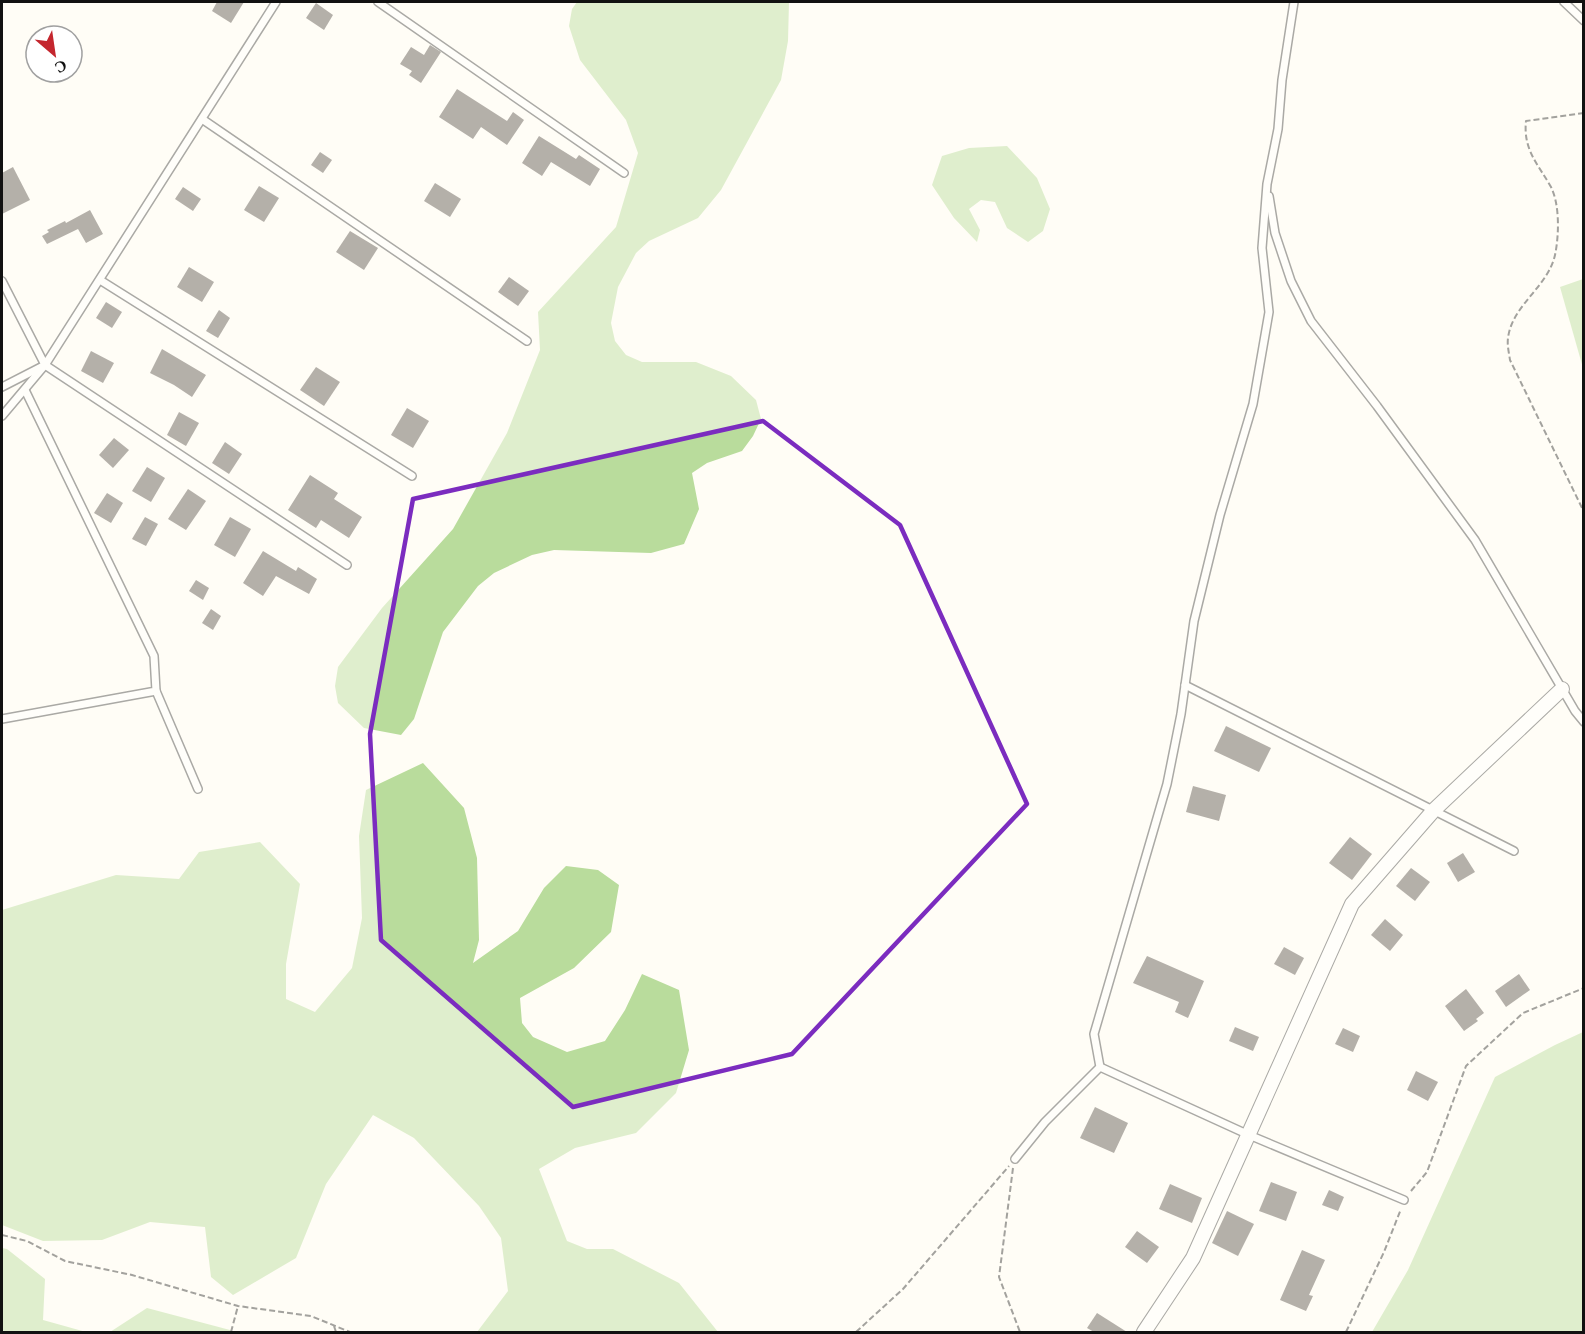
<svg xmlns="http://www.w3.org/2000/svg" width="1585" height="1334" font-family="Spectral,serif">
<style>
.forest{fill:#b9dc9c}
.building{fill:#5a524d}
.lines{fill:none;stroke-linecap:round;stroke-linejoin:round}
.lane-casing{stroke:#444;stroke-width:10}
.street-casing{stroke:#444;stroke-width:16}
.path{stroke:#333;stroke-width:2;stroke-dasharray:6 3;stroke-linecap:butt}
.lane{stroke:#fff;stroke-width:7}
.street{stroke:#fff;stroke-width:14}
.marked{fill:none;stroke:#7b2cbf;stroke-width:4.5;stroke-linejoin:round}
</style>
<rect width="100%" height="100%" fill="#fffdf5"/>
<g class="forest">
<polygon points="577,2 789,2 788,41 781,80 721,190 698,218 649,241 636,253 618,287 611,323 615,341 626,355 642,362 696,362 731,376 756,400 761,419 753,436 742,451 707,463 692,473 699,509 684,544 651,553 554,550 532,555 494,573 478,586 443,632 414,719 401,735 364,728 338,703 335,686 338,667 382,608 453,529 507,433 540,350 538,312 616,227 638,153 626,120 580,60 569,26 572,9"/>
<polygon points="1007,146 1037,178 1050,209 1043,231 1028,242 1007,228 995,202 981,200 969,209 980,230 977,242 954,218 932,185 942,156 969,148"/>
<polygon points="1583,279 1584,279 1583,368 1560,287"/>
<polygon points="423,763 464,808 477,858 479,940 473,963 518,931 544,888 566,866 598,870 619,885 611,932 574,968 520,998 522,1023 533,1037 567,1052 605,1041 625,1010 642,974 679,990 689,1050 676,1093 636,1133 575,1148 539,1169 567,1241 587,1249 613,1249 679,1283 718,1332 477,1332 508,1291 501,1238 479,1206 414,1138 373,1115 326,1184 296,1258 233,1295 211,1277 205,1227 150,1222 102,1240 43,1241 2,1225 2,910 116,875 179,879 199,852 260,842 300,884 286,964 286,999 315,1012 352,968 362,918 359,836 366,790"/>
<polygon points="1583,1032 1583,1332 1372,1332 1408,1270 1495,1077 1555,1045"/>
<polygon points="2,1248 7,1249 45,1279 43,1320 86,1332 2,1332"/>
<polygon points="147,1308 230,1330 233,1332 110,1332"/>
</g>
<g class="building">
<polygon points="217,2 244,2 231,23 212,11"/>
<polygon points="316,3 333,15 324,30 306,18"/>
<polygon points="430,45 441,52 421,83 409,75 412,71 400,64 411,47 424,55"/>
<polygon points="457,89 507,121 513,112 524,120 507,145 481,127 473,139 439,117"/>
<polygon points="539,136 576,159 579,155 600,169 590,186 551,162 542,176 522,163"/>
<polygon points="320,152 332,160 323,173 311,165"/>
<polygon points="13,167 30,200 2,214 2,173"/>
<polygon points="435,183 461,199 450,217 424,201"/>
<polygon points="259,186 279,198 264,222 244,210"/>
<polygon points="183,187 201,199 193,211 175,199"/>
<polygon points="90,210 103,234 86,243 78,229 47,244 42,236 49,232 47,230 65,221 66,223"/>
<polygon points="350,231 378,248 364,270 336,252"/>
<polygon points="189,267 214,282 202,302 177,287"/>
<polygon points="509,277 529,291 518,306 498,292"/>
<polygon points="106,302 122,312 112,328 96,318"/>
<polygon points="219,310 230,318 218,338 206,331"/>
<polygon points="162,349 206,375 192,397 174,385 150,373"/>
<polygon points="91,351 114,363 103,383 81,371"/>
<polygon points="316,367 340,382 324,406 300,390"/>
<polygon points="407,408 429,421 413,448 391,435"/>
<polygon points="179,412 199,423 186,446 167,435"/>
<polygon points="114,438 129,450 113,468 99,455"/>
<polygon points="225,442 242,454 229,474 212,463"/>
<polygon points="147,467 165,478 151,502 132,491"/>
<polygon points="310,475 338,493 334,499 362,517 349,538 321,520 316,528 288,510"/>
<polygon points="188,489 206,501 186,530 168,519"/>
<polygon points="107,493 123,503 111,523 94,513"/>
<polygon points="145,517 158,524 146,546 132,539"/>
<polygon points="230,517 251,529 235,557 214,545"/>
<polygon points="263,551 296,571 298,567 317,579 309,594 276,576 263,596 243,583"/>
<polygon points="196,580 209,588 203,600 189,591"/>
<polygon points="211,609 221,616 213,630 202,623"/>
<polygon points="1226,726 1271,748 1259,772 1214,751"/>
<polygon points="1193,786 1226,795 1219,821 1186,812"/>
<polygon points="1350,837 1372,854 1352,880 1329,863"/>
<polygon points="1463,853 1475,872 1458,882 1447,863"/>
<polygon points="1411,868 1430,882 1415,901 1396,886"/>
<polygon points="1385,919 1403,935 1390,951 1371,935"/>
<polygon points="1284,947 1304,958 1295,975 1274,964"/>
<polygon points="1147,956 1204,981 1188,1018 1175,1012 1179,1002 1133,983"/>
<polygon points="1519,974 1530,990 1506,1007 1495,991"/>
<polygon points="1466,989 1484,1013 1476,1019 1478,1021 1464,1031 1445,1006"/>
<polygon points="1235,1027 1259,1037 1253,1051 1229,1041"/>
<polygon points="1343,1028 1360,1036 1353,1052 1335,1044"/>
<polygon points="1416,1071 1438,1082 1428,1101 1407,1090"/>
<polygon points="1095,1107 1128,1123 1114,1153 1080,1138"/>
<polygon points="1271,1182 1297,1192 1286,1221 1259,1211"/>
<polygon points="1170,1184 1202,1198 1192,1223 1159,1209"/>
<polygon points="1329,1190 1344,1197 1338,1211 1322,1205"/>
<polygon points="1227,1211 1254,1224 1238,1256 1212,1243"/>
<polygon points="1137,1231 1159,1247 1147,1263 1125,1247"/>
<polygon points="1302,1250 1325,1260 1309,1295 1313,1296 1306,1311 1280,1300"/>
<polygon points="1097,1313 1127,1332 1094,1332 1087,1328"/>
</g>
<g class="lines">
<g class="lane-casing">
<g id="lane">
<polyline points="378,2 624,173"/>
<polyline points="1564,2 1584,21"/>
<polyline points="202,119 527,341"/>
<polyline points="1269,196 1275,233 1291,281 1311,321 1377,406 1475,540 1575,711 1584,722"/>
<polyline points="100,280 412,476"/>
<polyline points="2,281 45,365 347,565"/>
<polyline points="2,387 43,366"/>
<polyline points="2,416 45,365 276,2"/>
<polyline points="1185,685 1514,851"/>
<polyline points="156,691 198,789"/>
<polyline points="2,719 156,691 154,656 25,390"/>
<polyline points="1100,1067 1249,1135 1404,1200"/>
<polyline points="1015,1159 1045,1122 1100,1067 1094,1034 1167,784 1181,714 1194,621 1220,515 1253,404 1269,312 1262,248 1267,184 1278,129 1282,80 1294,2"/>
</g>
</g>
<g class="street-casing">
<polyline id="street" points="1144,1332 1193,1258 1352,904 1434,810 1562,689"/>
</g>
<g class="path">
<path d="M 1584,113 L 1526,121 C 1523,150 1538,164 1551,187 C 1560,205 1559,236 1555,255 C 1548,287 1512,305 1508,338 C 1507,345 1509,353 1510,360 L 1584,512"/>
<polyline points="1013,1168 999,1277 1020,1332"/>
<polyline points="1411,1191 1427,1172 1466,1066 1523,1013 1584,988"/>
<polyline points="2,1235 27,1241 65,1261 132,1275 238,1306 311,1316 350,1332"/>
<polyline points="334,1326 336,1332"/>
<polyline points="231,1332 238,1306"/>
<polyline points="856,1332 903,1289 1009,1166"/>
<polyline points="1346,1332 1384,1252 1401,1209"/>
</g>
<use href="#lane" class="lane"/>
<use href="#street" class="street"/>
</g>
<path d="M0 0H1585V1334H0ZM 763,421 L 900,525 L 1027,804 L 792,1054 L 573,1107 L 381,940 L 370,734 L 413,499 Z" fill="#fffdf5" fill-opacity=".55" fill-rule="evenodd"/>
<path class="marked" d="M 763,421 L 900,525 L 1027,804 L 792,1054 L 573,1107 L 381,940 L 370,734 L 413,499 Z"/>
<rect width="1585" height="1334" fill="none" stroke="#111111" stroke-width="6"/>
<g transform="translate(54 54) rotate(151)"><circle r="28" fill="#ffffff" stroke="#a0a0a0" stroke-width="1.5"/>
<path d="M0-4.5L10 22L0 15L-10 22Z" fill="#c4262e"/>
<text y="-9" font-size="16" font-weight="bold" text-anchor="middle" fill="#111111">С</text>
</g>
</svg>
